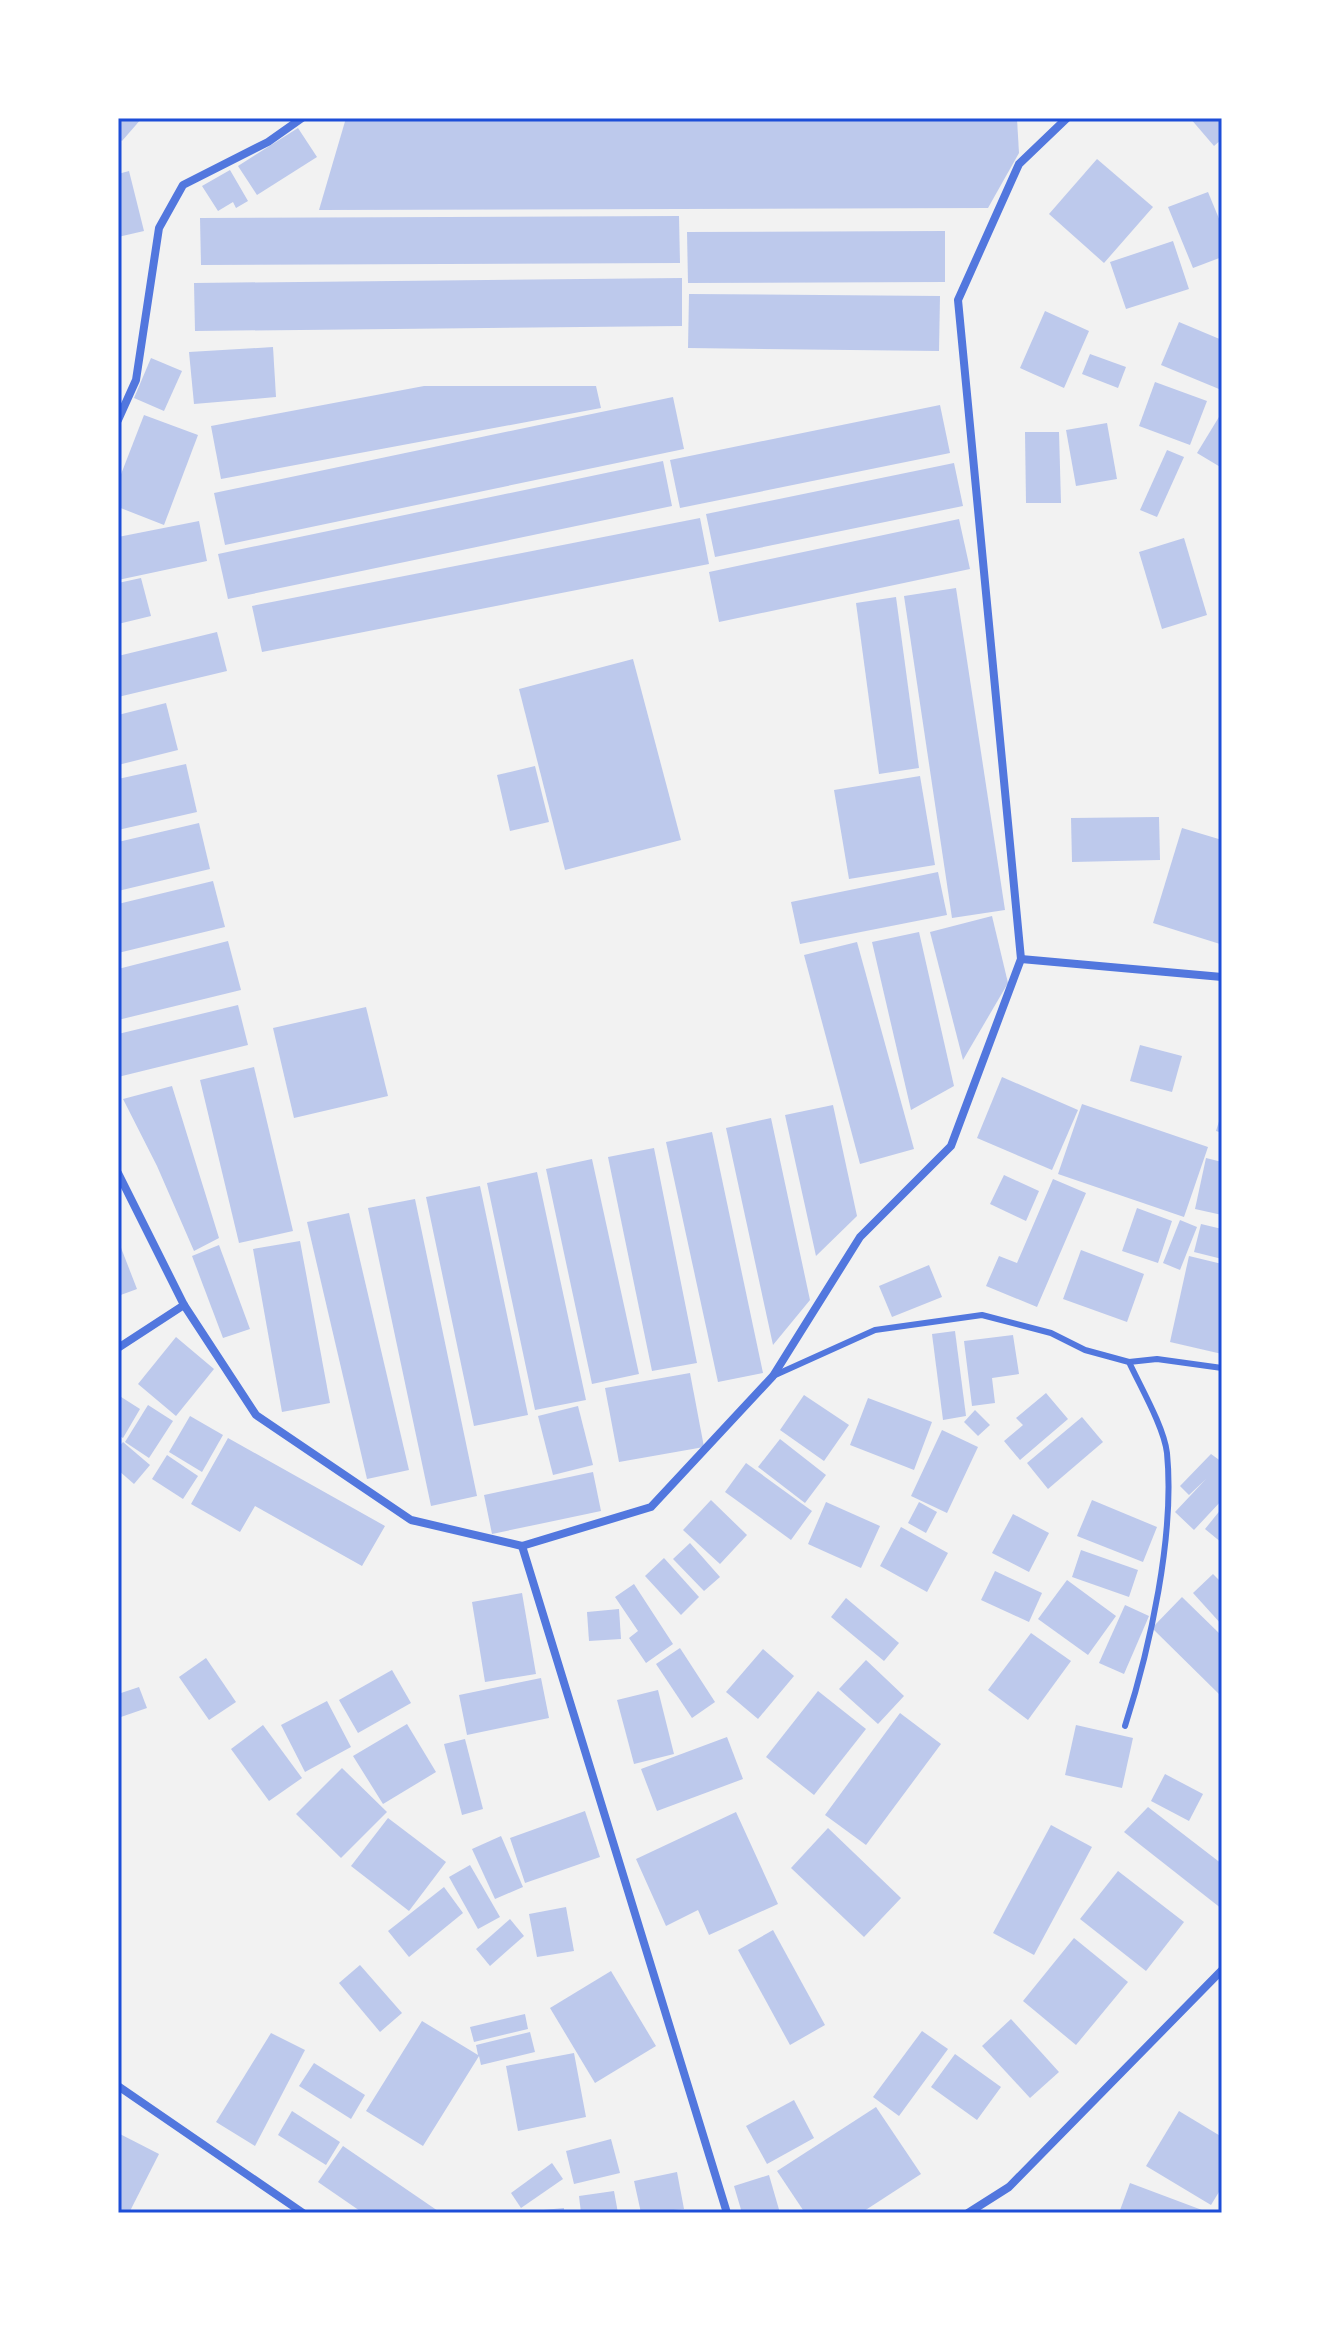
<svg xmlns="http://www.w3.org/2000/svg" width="1340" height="2331" font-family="Karla,sans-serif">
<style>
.building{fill:#bdc9ec}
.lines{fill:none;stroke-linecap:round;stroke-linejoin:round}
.service{stroke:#5277de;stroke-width:6}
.minor{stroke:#5277de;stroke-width:8}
.neatline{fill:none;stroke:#1d4ed8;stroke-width:3}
</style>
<rect width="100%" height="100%" fill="#f2f2f2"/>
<g class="building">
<polygon points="118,118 142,118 122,141 118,138"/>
<polygon points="346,118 1017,119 1019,153 988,208 319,210"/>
<polygon points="1190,118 1222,118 1222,139 1214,146"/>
<polygon points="298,128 317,157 257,195 238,166"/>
<polygon points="1097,159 1153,207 1104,263 1049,214"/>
<polygon points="230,170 248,201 236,208 233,202 218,211 202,186"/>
<polygon points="129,171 144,231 118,237 118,174"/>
<polygon points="1208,192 1222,226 1222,257 1193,268 1168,207"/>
<polygon points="679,216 680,263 201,265 200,218"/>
<polygon points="945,231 945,282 688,283 687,232"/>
<polygon points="1173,241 1189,289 1126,309 1110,262"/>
<polygon points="682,278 682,326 195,331 194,283"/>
<polygon points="689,294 940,296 939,351 688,348"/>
<polygon points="1045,311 1089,331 1064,388 1020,368"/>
<polygon points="1179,322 1222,340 1219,389 1161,365"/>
<polygon points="273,347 276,397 194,404 189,352"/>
<polygon points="1090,354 1126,367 1118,388 1082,374"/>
<polygon points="151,358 182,371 164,411 134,398"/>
<polygon points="1155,382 1207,401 1190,445 1139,426"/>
<polygon points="424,386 596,386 601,408 221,479 211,426"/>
<polygon points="673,397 684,449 225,545 214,493"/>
<polygon points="940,405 950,453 680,508 670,460"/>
<polygon points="1222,412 1222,468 1197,453"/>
<polygon points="144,415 198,435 164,525 118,507 118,482"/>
<polygon points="1107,423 1117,479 1076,486 1066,430"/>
<polygon points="1025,432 1059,432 1061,503 1026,503"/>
<polygon points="1167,450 1184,457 1157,517 1140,510"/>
<polygon points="663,461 672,506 228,599 218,554"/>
<polygon points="954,463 963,506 715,557 706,514"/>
<polygon points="700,518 709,564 262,652 252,606"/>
<polygon points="959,519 970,569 719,622 709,572"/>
<polygon points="199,521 207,561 118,580 118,537"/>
<polygon points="1184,538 1207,615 1162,629 1139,552"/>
<polygon points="141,578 151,616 118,624 118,583"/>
<polygon points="956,588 1005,910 952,918 904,596"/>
<polygon points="896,597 919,768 879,774 856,603"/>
<polygon points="217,632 227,671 118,697 118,656"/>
<polygon points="633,659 681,840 565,870 519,689"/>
<polygon points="166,703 178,750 118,765 118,715"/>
<polygon points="186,764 197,812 118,830 118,779"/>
<polygon points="535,766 549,822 510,831 497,775"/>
<polygon points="920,776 935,865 849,879 834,790"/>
<polygon points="1159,817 1160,860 1072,862 1071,818"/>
<polygon points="199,823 210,869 118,891 118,842"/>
<polygon points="1182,828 1222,840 1220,944 1153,923"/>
<polygon points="938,872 947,915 800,944 791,902"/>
<polygon points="213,881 225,927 118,953 118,904"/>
<polygon points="992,916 1008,983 963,1060 930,932"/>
<polygon points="919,932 954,1086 911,1110 872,942"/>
<polygon points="228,941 241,990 118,1020 118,969"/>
<polygon points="857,942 914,1149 860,1164 804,955"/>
<polygon points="238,1005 248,1045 118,1077 118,1034"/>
<polygon points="366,1007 388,1096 294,1118 273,1028"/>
<polygon points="1140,1045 1182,1056 1172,1092 1130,1081"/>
<polygon points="254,1067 293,1231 239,1243 200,1080"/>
<polygon points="1002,1077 1078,1110 1052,1170 977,1138"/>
<polygon points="172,1086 219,1238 194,1251 157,1166 123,1099"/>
<polygon points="1082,1104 1208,1147 1184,1217 1058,1174"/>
<polygon points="833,1105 857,1216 816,1256 785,1115"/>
<polygon points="1222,1112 1222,1133 1216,1131"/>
<polygon points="771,1118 810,1300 773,1345 726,1128"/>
<polygon points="712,1132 763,1373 718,1382 666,1142"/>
<polygon points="654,1148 697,1363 652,1371 608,1157"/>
<polygon points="1206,1158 1222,1162 1222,1215 1195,1209"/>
<polygon points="592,1159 639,1374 592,1384 546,1169"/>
<polygon points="537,1172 586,1400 535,1410 487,1183"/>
<polygon points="1004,1175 1039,1191 1026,1221 990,1204"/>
<polygon points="1053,1179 1086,1193 1037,1307 986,1286 999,1256 1017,1263"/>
<polygon points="480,1186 528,1415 474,1426 426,1197"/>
<polygon points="415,1199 477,1496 431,1506 368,1208"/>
<polygon points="1137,1208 1172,1221 1158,1263 1122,1251"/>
<polygon points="349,1213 409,1470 367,1479 307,1222"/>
<polygon points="1180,1220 1197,1227 1180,1270 1163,1263"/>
<polygon points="1201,1224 1222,1229 1222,1259 1194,1252"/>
<polygon points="118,1240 137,1289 118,1296"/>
<polygon points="300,1241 330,1403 282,1412 253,1249"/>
<polygon points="219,1245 250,1329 223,1338 192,1256"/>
<polygon points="1081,1250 1144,1274 1127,1322 1063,1299"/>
<polygon points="1189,1256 1222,1264 1222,1354 1170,1342"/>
<polygon points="929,1265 942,1297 892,1317 879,1286"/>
<polygon points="955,1331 966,1416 943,1420 932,1334"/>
<polygon points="1013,1335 1019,1374 992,1378 995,1403 972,1406 964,1341"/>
<polygon points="176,1337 214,1369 176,1416 138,1384"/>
<polygon points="690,1373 704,1447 619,1462 605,1388"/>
<polygon points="1046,1393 1068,1419 1020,1460 1004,1441 1023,1425 1016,1418"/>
<polygon points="118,1395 140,1409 123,1438 118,1435"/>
<polygon points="804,1395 849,1425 824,1461 780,1430"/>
<polygon points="868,1398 932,1422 914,1470 850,1445"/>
<polygon points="148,1405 173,1421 149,1458 125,1442"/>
<polygon points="578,1406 593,1465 553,1475 538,1416"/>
<polygon points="975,1410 990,1425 978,1436 964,1422"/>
<polygon points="190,1416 223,1435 202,1472 169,1452"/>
<polygon points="1082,1417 1103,1442 1048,1489 1027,1463"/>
<polygon points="942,1430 978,1447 947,1513 911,1496"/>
<polygon points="228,1438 385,1526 362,1566 255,1506 240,1532 191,1504"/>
<polygon points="780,1439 826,1475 805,1503 758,1467"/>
<polygon points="123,1442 150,1465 134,1484 118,1470 118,1448"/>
<polygon points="1211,1454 1222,1462 1222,1500 1194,1530 1175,1512 1206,1479 1189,1495 1180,1486"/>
<polygon points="167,1455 198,1476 183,1499 152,1479"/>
<polygon points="746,1463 812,1511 791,1540 725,1492"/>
<polygon points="593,1472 601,1511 492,1534 484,1495"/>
<polygon points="711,1500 747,1535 720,1564 683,1530"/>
<polygon points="1092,1500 1157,1527 1143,1562 1077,1536"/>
<polygon points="826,1502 880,1526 861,1568 808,1544"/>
<polygon points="919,1502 937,1512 926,1533 908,1523"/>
<polygon points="1222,1508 1222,1543 1205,1529"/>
<polygon points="1013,1514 1049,1533 1029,1572 992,1553"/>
<polygon points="901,1527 948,1553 927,1592 880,1566"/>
<polygon points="690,1543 720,1577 704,1591 673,1559"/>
<polygon points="1081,1550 1138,1570 1129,1597 1072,1577"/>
<polygon points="664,1558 699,1597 681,1615 645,1576"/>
<polygon points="995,1571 1042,1593 1029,1622 981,1600"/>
<polygon points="1213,1574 1222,1583 1222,1625 1193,1593"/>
<polygon points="1067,1580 1116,1616 1088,1655 1038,1619"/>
<polygon points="634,1584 673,1644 646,1663 629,1638 638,1631 615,1597"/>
<polygon points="522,1593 536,1674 485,1682 472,1602"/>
<polygon points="1182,1597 1222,1636 1222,1697 1152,1628"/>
<polygon points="846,1598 899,1643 884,1661 831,1617"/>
<polygon points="1125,1605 1149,1616 1124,1674 1099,1663"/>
<polygon points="619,1609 621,1639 589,1641 587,1612"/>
<polygon points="1031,1633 1071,1661 1028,1720 988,1690"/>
<polygon points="680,1648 715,1702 692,1718 656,1664"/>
<polygon points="763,1649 794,1676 758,1719 726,1692"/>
<polygon points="206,1658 236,1702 209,1720 179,1677"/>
<polygon points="866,1660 904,1696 878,1724 839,1689"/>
<polygon points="392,1670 411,1703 358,1733 339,1700"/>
<polygon points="541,1678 549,1718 467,1735 459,1695"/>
<polygon points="139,1687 147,1708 118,1718 118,1694"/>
<polygon points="658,1690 674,1754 634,1764 617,1700"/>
<polygon points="818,1691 866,1729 814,1795 766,1757"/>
<polygon points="327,1701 351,1747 305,1772 281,1725"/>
<polygon points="900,1713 941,1744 866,1845 825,1815"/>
<polygon points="407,1724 436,1772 383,1804 353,1756"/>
<polygon points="263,1725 302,1778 269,1801 231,1749"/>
<polygon points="1076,1725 1133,1738 1122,1788 1065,1775"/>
<polygon points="727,1737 743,1779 657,1811 641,1769"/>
<polygon points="465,1739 483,1809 462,1815 444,1744"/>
<polygon points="342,1768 387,1812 341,1858 296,1814"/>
<polygon points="1165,1774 1203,1794 1189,1821 1151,1801"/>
<polygon points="1148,1807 1222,1864 1222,1909 1124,1832"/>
<polygon points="585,1811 600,1857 525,1883 510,1838"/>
<polygon points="736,1812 778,1904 709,1935 698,1910 666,1926 636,1859"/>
<polygon points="388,1818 446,1862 409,1911 351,1866"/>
<polygon points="1051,1825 1092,1847 1034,1955 993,1933"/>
<polygon points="828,1828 901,1898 864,1937 791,1868"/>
<polygon points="501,1836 523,1887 495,1899 472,1849"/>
<polygon points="470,1865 500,1917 478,1929 449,1877"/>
<polygon points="1118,1871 1184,1922 1146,1971 1080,1919"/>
<polygon points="444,1887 463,1913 409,1957 388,1931"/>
<polygon points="566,1907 574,1951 537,1957 529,1914"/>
<polygon points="510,1919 524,1936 490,1966 476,1949"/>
<polygon points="773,1930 825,2025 790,2045 738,1950"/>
<polygon points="1074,1938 1128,1982 1076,2045 1023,2001"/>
<polygon points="360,1965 402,2013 380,2032 339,1983"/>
<polygon points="611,1971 656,2046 595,2083 550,2008"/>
<polygon points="525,2014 528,2029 474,2042 470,2027"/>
<polygon points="1011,2019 1059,2072 1030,2098 982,2046"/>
<polygon points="422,2021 478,2055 476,2045 530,2032 535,2052 481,2065 479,2056 423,2146 366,2111"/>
<polygon points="922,2031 948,2049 899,2116 873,2097"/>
<polygon points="271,2033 305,2050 255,2146 216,2122"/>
<polygon points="574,2053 586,2117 518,2131 506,2066"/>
<polygon points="955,2054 1001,2087 977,2120 931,2087"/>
<polygon points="314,2063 365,2095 351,2119 299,2086"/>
<polygon points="794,2100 814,2138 767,2164 746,2126"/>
<polygon points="876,2107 921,2174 861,2213 805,2213 777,2171"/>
<polygon points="292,2111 340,2142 326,2165 278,2135"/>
<polygon points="1179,2111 1222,2137 1222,2187 1211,2205 1146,2166"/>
<polygon points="118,2133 159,2154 129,2213 118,2213"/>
<polygon points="611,2139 620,2173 574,2184 566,2151"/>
<polygon points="343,2146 441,2213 363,2213 318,2182"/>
<polygon points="552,2163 563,2179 521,2208 511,2193"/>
<polygon points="677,2172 684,2209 641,2213 634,2181"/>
<polygon points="769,2175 780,2213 742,2213 734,2186"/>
<polygon points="1130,2183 1210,2213 1119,2213"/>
<polygon points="614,2191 618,2213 581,2213 579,2196"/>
<polygon points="564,2208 564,2213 534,2213 533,2211"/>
</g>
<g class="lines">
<g class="service">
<polyline points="1129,1362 1157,1359 1222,1368"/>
<path d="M 773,1376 L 875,1330 L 982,1315 L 1051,1333 L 1085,1350 L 1129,1362 C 1140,1386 1164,1427 1167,1453 C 1175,1535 1150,1648 1125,1726"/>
</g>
<g class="minor">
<polyline points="118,420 136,380 159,228 183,185 268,142 302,118"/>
<polyline points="1021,959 1222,977"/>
<polyline points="118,1173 184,1305 256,1415 411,1520 522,1546 651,1507 773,1376 860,1237 951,1146 1021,959 958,300 1019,164 1067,118"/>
<polyline points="118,1348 184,1305"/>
<polyline points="522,1546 727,2213"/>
<polyline points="118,2086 303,2213"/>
<polyline points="968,2213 1009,2187 1222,1970"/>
</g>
</g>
<rect width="1340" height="2331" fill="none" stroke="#ffffff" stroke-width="240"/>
<rect x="120" y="120" width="1100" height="2091" class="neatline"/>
</svg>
